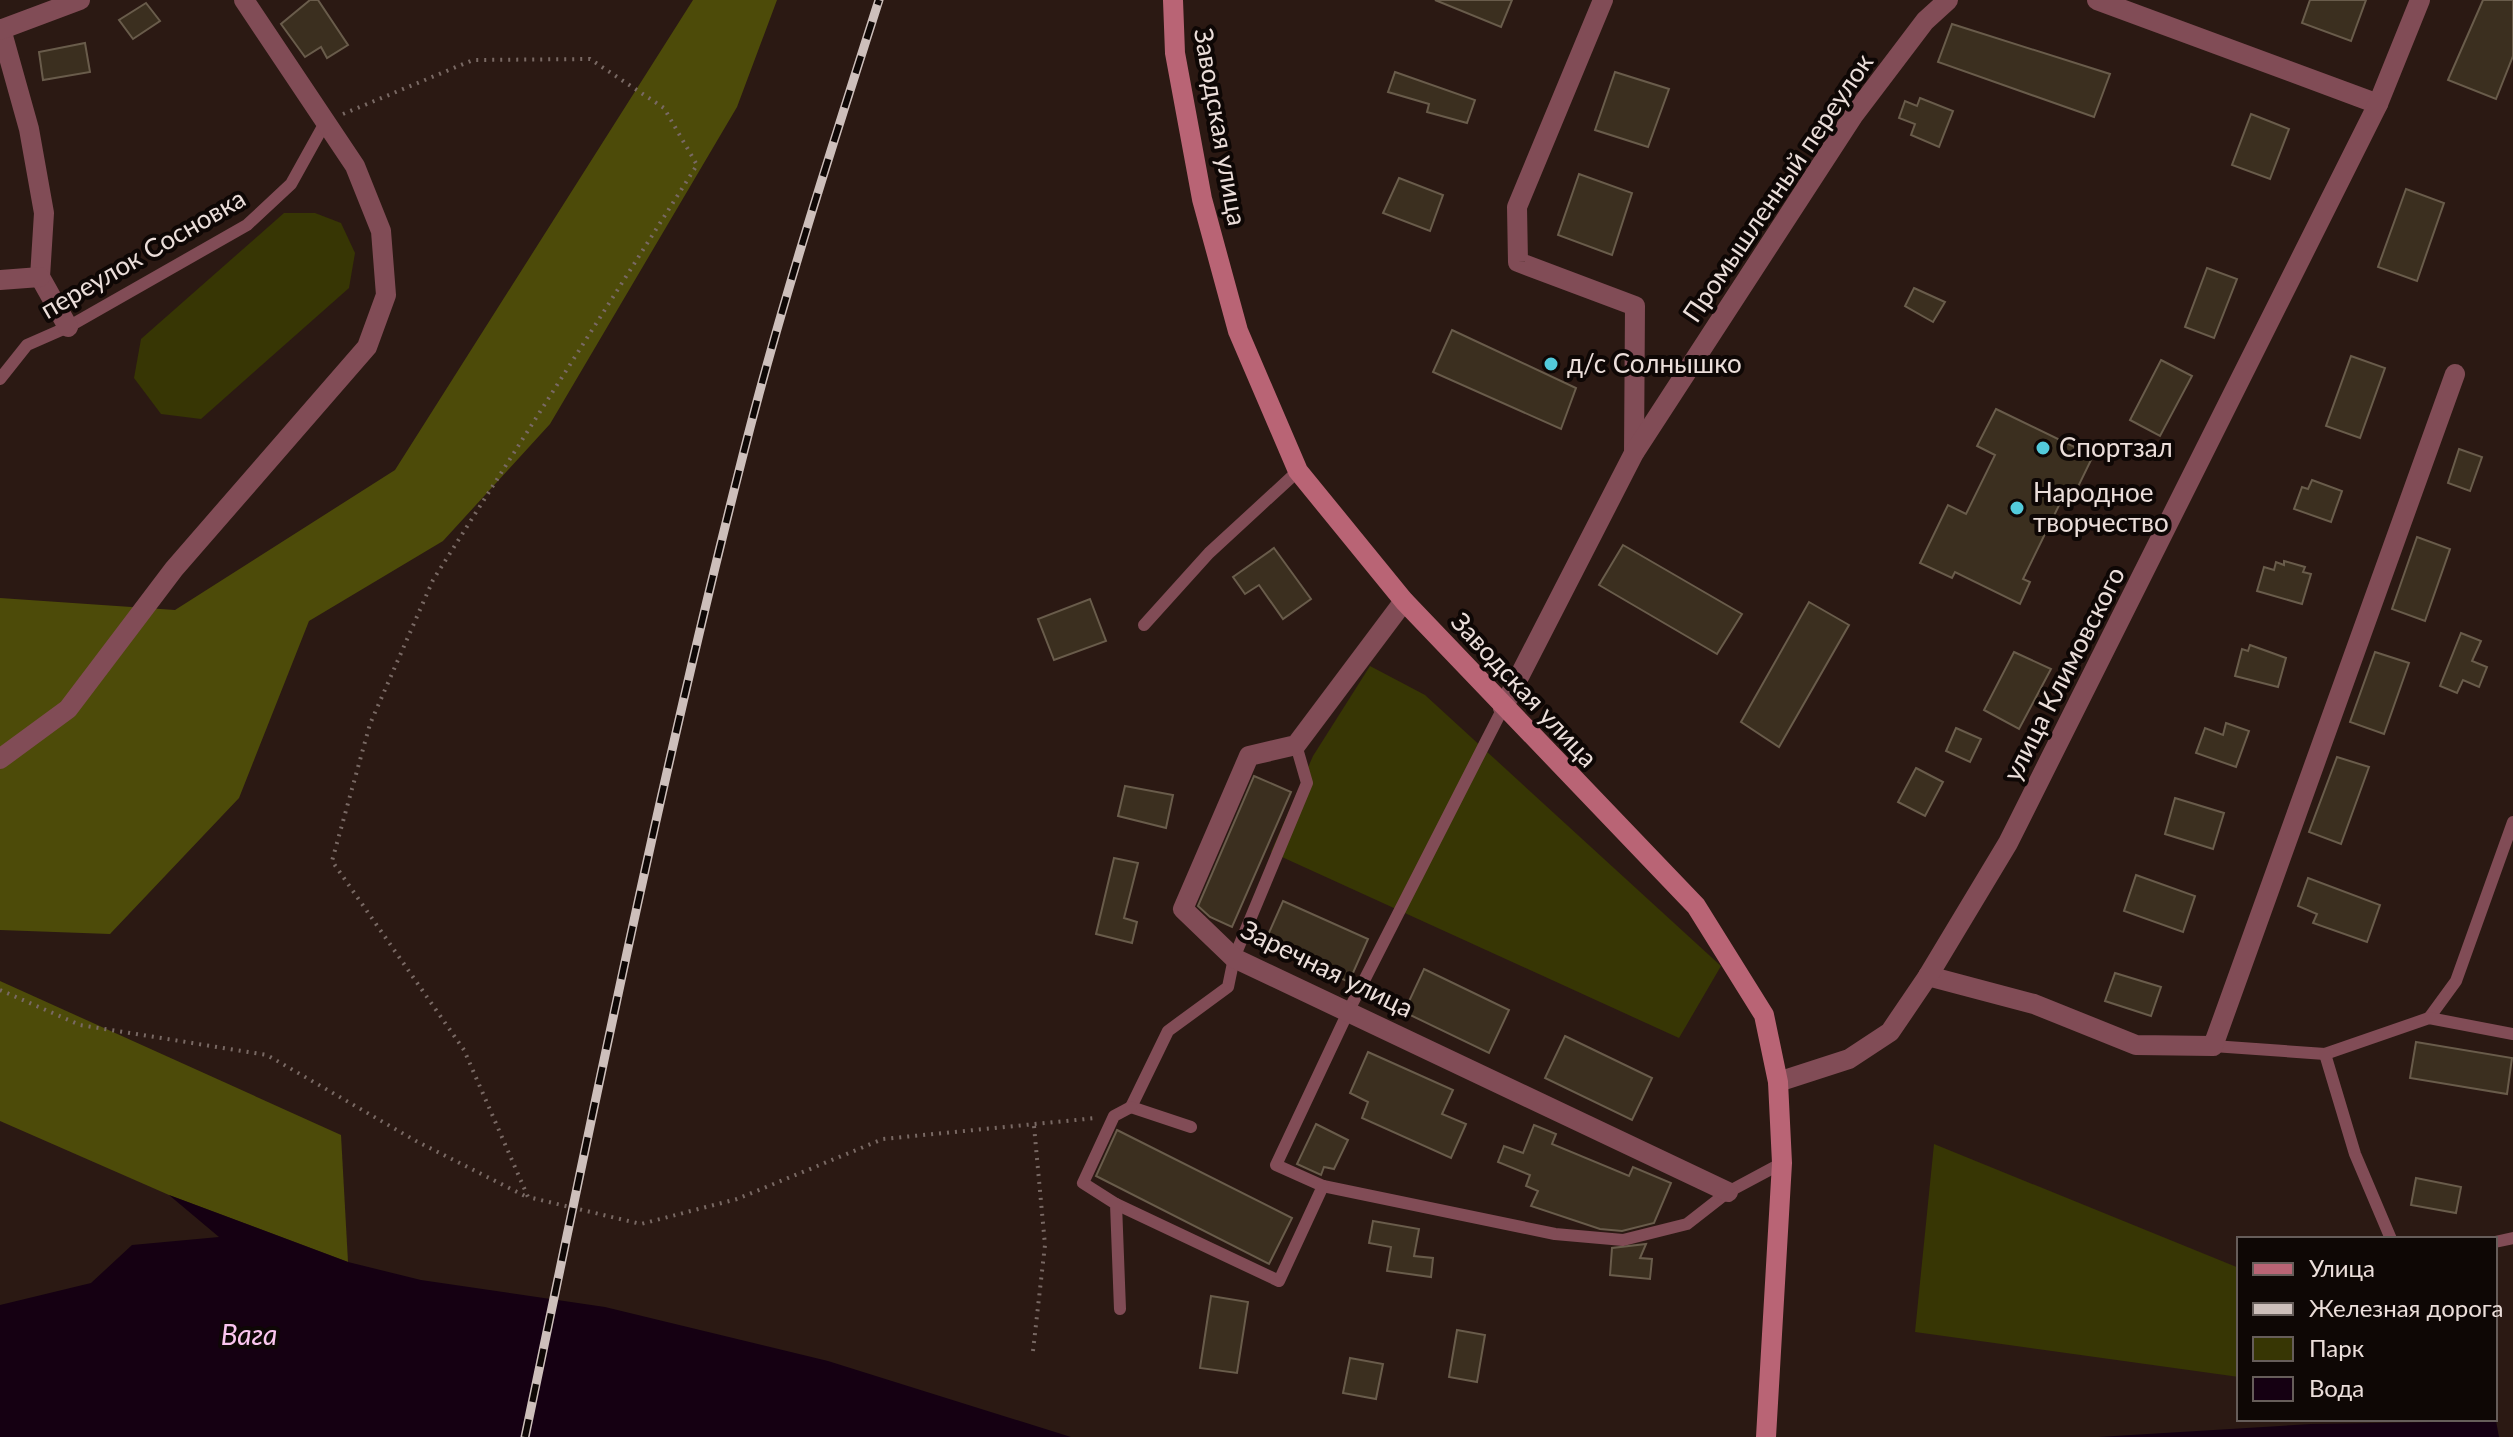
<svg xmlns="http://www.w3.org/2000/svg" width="2513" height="1437" font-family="Lato,sans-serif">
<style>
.green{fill:#373604}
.forest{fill:#4d4b09}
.water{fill:#150012}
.building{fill:#3b2f1f;stroke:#695c4b;stroke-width:2}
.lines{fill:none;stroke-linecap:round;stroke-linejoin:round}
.path{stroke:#796964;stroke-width:4;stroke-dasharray:2 6;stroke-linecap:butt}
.service{stroke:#814c56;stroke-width:12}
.minor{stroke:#814c56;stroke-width:20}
.secondary{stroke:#b96475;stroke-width:20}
.rail-casing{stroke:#cdbfbb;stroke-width:9}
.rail{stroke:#0e0705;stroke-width:6;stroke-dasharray:18;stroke-linecap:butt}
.poi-dot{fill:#53cbdb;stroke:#0e0705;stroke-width:3}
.labels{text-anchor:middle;stroke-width:8;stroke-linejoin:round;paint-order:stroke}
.street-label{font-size:26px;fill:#ebdeda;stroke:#0e0705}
.poi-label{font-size:26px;fill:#ebdeda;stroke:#0e0705;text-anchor:start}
.water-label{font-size:28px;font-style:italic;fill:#fac6ee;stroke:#0e0705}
</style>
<rect width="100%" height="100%" fill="#2b1913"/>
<g class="green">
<polygon points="284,213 315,213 341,223 355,253 349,288 201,419 161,414 134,378 141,339"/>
<polygon points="1370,666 1425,695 1721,966 1679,1038 1271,852 1313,756"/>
<polygon points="1934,1144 2239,1268 2239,1377 1915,1332"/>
</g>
<g class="forest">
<polygon points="693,0 777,0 737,107 550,424 443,541 309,621 239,798 110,934 0,930 0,598 175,610 395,470"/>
<polygon points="0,981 341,1135 348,1262 169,1195 0,1121"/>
</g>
<g class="water">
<polygon points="169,1195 348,1262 421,1280 605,1307 828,1361 1071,1437 0,1437 0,1305 91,1283 132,1245 219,1237"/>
<polygon points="2496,1421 2499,1437 2098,1437 2311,1424"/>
</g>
<g class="building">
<polygon points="310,0 318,0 348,45 327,58 321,47 305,57 281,24"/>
<polygon points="1435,0 1512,0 1501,27"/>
<polygon points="2310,0 2366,0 2351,41 2302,23"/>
<polygon points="2483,0 2513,0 2513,56 2496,99 2448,80"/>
<polygon points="146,3 160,21 133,39 119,20"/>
<polygon points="1952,24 2110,74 2094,117 1938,62"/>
<polygon points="85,43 90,72 43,80 39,52"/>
<polygon points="1395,72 1475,100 1467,123 1427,112 1429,104 1388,92"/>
<polygon points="1615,72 1669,89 1648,147 1595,130"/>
<polygon points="1920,98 1953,111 1939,147 1911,135 1915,124 1899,118 1905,101 1917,106"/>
<polygon points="2251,114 2289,129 2270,179 2232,165"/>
<polygon points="1579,174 1632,193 1612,255 1558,235"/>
<polygon points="1399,178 1443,195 1430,231 1383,213"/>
<polygon points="2406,189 2444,203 2417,281 2378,267"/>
<polygon points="2207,268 2237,279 2214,338 2185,327"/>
<polygon points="1914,288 1945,302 1933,322 1905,306"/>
<polygon points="1452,330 1576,388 1561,429 1433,372"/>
<polygon points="2351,356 2385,368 2360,438 2326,426"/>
<polygon points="2161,360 2192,376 2160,436 2130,420"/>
<polygon points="1996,409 2093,456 2074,495 2066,491 2023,579 2030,582 2020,604 1955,572 1952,578 1920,563 1948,505 1966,514 1995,455 1977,446"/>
<polygon points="2459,449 2482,457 2470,491 2448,483"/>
<polygon points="2312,480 2342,491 2331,522 2294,509 2302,487 2308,489"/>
<polygon points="2417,537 2450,549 2425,621 2392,609"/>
<polygon points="1623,545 1742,614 1717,654 1599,585"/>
<polygon points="1274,548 1311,599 1283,619 1259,585 1245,594 1233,577"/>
<polygon points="2284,561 2305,567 2303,572 2311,574 2302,604 2257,591 2264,567 2274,570 2276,562 2284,565"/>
<polygon points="1090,599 1106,641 1054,660 1038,619"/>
<polygon points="1809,602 1849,625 1779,747 1741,722"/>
<polygon points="2461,633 2481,641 2472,661 2487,667 2479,687 2463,680 2457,693 2440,686"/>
<polygon points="2250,645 2286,658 2278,687 2235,676 2242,649 2248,651"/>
<polygon points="2014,652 2051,669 2019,729 1984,710"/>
<polygon points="2375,652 2409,663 2384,734 2350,722"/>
<polygon points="2226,723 2249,731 2236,767 2196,753 2205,728 2223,735"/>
<polygon points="1956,728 1981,739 1970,762 1946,751"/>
<polygon points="2337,757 2369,767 2341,844 2309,832"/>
<polygon points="1916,768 1943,782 1925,816 1898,802"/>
<polygon points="1254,776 1291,792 1232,927 1210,917 1198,906"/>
<polygon points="1125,786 1173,795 1166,828 1118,816"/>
<polygon points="2175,798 2224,813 2213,849 2165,834"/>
<polygon points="1114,858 1138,863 1124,918 1137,922 1132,943 1096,934"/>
<polygon points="2136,875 2195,896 2183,932 2124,911"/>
<polygon points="2308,878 2380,905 2367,942 2313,923 2317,914 2298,906"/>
<polygon points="1283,901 1368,939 1349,982 1264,944"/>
<polygon points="1424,969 1509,1010 1489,1053 1404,1012"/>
<polygon points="2115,973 2161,987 2151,1016 2105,1001"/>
<polygon points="1565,1036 1652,1078 1632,1120 1545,1078"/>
<polygon points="2416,1042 2512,1058 2507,1094 2410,1078"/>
<polygon points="1368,1052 1453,1090 1442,1114 1466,1124 1451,1158 1362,1118 1368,1102 1350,1093"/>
<polygon points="1316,1124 1348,1140 1334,1169 1324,1167 1321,1175 1297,1164"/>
<polygon points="1534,1125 1556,1134 1552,1144 1629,1176 1633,1167 1671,1183 1654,1223 1622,1231 1600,1229 1531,1206 1538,1191 1526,1186 1530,1175 1498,1162 1504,1146 1523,1153"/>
<polygon points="1117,1130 1292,1218 1269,1264 1096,1176"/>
<polygon points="2416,1178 2461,1187 2456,1213 2411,1205"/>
<polygon points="1373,1221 1419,1229 1414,1256 1433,1258 1431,1277 1387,1271 1391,1247 1369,1243"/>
<polygon points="1646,1244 1640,1258 1652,1259 1650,1279 1610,1275 1612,1248"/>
<polygon points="1211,1296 1248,1302 1237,1373 1200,1368"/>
<polygon points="1457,1330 1485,1335 1477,1382 1449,1377"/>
<polygon points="1350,1358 1383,1364 1376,1399 1343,1393"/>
</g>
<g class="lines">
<g class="path">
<polyline points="343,114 473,60 590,59 664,108 697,165 433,580 370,724 332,861 464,1050 528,1197 641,1224 737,1199 883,1139 1096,1118"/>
<polyline points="0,990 80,1025 267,1055 416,1141 525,1196"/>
<polyline points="1033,1351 1045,1245 1034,1126"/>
</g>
<g class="service">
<polyline points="0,379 27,345 68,327 247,225 291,184 326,121"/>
<polyline points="1144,625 1209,553 1298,471"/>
<polyline points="2429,1018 2456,981 2513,822"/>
<polyline points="2213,1046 2325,1054 2429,1018 2513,1034"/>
<polyline points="2325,1054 2355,1154 2391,1239"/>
<polyline points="1191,1127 1131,1107 1168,1031 1228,987 1234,958 1307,783 1296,745"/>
<polyline points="1323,1186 1555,1234 1623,1240 1687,1224 1728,1192 1782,1163"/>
<polyline points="1116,1204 1279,1281 1323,1186 1276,1165 1349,1010 1503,708"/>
<polyline points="2495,1242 2513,1238"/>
<polyline points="1120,1309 1116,1204 1083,1183 1114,1116 1131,1107"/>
</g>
<g class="minor">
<polyline points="1603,0 1517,207 1518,262 1635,306 1634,453"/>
<polyline points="2097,0 2378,104"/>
<polyline points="1,29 29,129 44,213 40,277 68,327"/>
<polyline points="0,30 80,0"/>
<polyline points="0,280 40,277"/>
<polyline points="1404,601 1296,745 1249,756 1183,909 1234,958 1728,1192"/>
<polyline points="1503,708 1634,453 1853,116 1925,21 1948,0"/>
<polyline points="0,759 68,709 174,569 367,347 386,295 381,231 355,166 244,0"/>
<polyline points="1928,976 2034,1004 2136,1045 2213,1046 2455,374"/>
<polyline points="1778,1082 1849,1059 1890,1032 1928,976 2008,843 2378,104 2420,0"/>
</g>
<polyline class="secondary" points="1173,0 1175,53 1202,199 1238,331 1298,471 1404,601 1696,906 1764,1015 1778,1082 1782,1163 1766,1437"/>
<g class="rail-casing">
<path id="rail" d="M 525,1437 C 593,1112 659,786 741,463 C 780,307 830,153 879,0"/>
</g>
<use href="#rail" class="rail"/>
</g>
<g class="poi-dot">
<circle cx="1551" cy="364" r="8"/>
<circle cx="2043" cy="448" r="8"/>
<circle cx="2017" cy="508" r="8"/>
</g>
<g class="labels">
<g class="street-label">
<text transform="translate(1220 127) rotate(80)" y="9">Заводская улица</text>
<text transform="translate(1778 188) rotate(-56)" y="9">Промышленный переулок</text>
<text transform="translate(143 254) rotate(-30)" y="9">переулок Сосновка</text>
<text transform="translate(2064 674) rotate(-63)" y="9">улица Климовского</text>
<text transform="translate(1524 690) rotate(47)" y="9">Заводская улица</text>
<text transform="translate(1327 969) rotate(26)" y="9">Заречная улица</text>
</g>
<g class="poi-label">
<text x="1567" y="373">д/с Солнышко</text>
<text x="2059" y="457">Спортзал</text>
<text x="2033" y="502">Народное<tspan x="2033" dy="30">творчество</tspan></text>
</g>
<g class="water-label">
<text x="249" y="1345">Вага</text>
</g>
</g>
<rect x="2237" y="1237" width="260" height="184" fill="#0e0705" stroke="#665d5a" stroke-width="2"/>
<rect x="2253" y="1263" width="40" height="12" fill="#b96475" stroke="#665d5a" stroke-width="2"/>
<text x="2309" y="1277" font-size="24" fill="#ebdeda">Улица</text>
<rect x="2253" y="1303" width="40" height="12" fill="#cdbfbb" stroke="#665d5a" stroke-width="2"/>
<text x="2309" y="1317" font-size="24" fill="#ebdeda">Железная дорога</text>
<rect x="2253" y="1337" width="40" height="24" fill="#373604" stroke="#665d5a" stroke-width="2"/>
<text x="2309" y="1357" font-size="24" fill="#ebdeda">Парк</text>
<rect x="2253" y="1377" width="40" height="24" fill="#150012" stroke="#665d5a" stroke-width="2"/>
<text x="2309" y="1397" font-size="24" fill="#ebdeda">Вода</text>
</svg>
